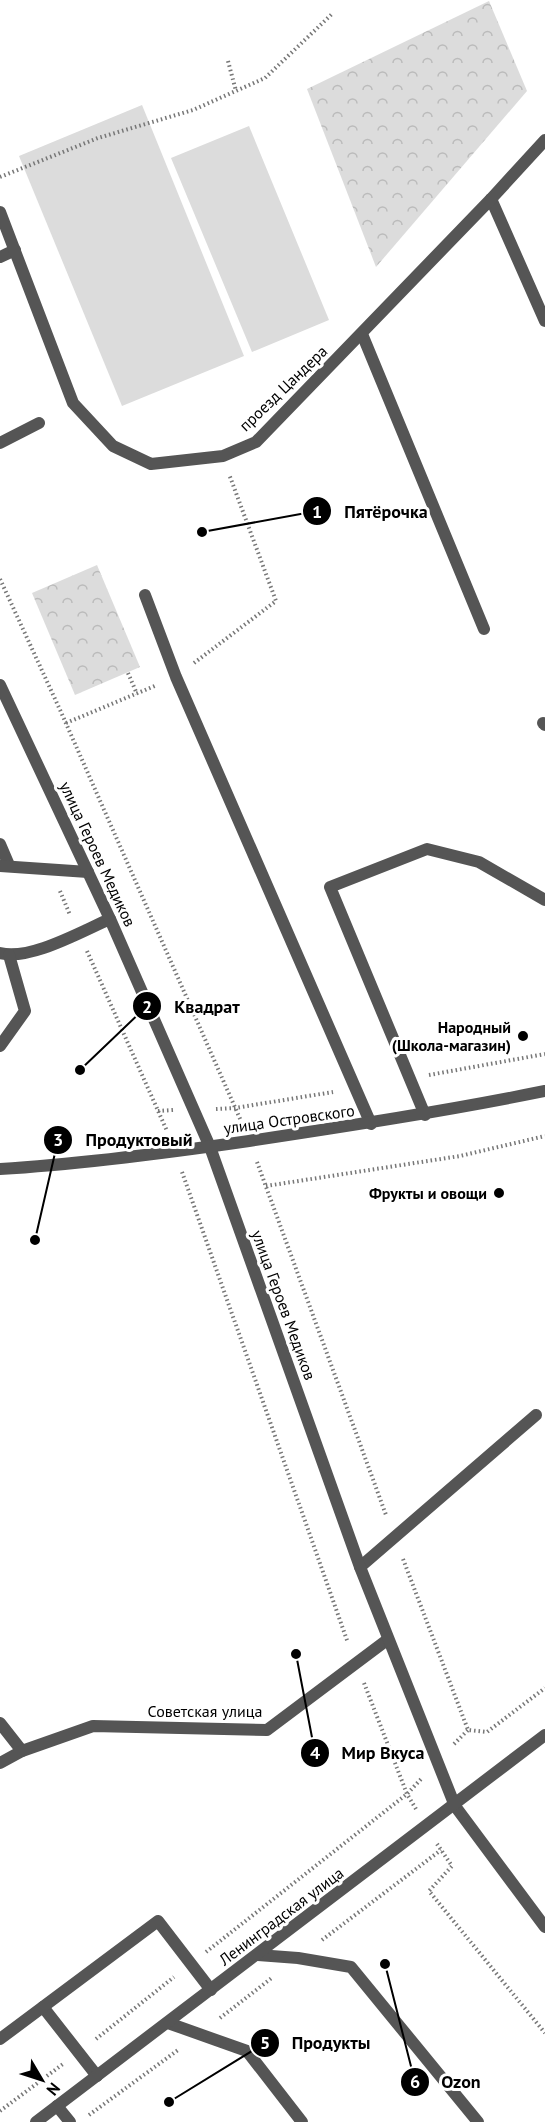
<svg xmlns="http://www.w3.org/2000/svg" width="545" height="2122" font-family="'PT Sans',sans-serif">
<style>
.green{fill:#dcdcdc}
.park{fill:url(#park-crowns)}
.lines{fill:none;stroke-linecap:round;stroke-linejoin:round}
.path{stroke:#777;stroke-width:4;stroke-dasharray:1.5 3;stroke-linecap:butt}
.lane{stroke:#555;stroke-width:12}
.street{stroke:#555;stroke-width:12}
.poi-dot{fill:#000;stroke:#fff;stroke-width:2}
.labels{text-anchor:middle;stroke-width:6;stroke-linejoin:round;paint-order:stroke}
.street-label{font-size:16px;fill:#000;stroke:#fff}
.poi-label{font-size:16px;font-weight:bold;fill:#000;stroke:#fff;text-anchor:end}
.leader{fill:none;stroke:#000;stroke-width:2}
.callout-dot{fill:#000;stroke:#fff;stroke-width:2}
.mark-label{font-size:18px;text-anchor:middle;font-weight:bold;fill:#fff}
.callout-label{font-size:18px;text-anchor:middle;font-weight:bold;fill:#000;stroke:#fff;stroke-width:6;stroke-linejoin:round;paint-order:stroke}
</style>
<defs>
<pattern id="park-crowns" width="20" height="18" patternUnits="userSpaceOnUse" patternTransform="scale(1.5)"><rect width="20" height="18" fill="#dcdcdc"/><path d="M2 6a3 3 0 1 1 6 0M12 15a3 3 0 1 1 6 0" fill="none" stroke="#bbb"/></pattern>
</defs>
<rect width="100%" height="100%" fill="#fff"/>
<g class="green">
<polygon points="142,105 244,356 122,406 19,156"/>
<polygon points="249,126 329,320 252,352 171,158"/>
</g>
<g class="park">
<polygon points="489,1 527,91 376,267 307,89"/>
<polygon points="97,565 140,667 75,695 32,593"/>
</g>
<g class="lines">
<g class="path">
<polyline points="228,61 236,91"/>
<polyline points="0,177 98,138 193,110 265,78 333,13"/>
<polyline points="0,579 61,712 241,1121"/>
<polyline points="194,663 276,601 229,474"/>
<polyline points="128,673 137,694"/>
<polyline points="66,723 157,685"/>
<polyline points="60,891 70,915"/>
<polyline points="87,951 167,1131"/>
<polyline points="429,1075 545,1054"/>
<polyline points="216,1109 235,1108 333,1092"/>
<polyline points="158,1111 173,1110"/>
<polyline points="257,1162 386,1515"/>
<polyline points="182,1172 348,1643"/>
<polyline points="266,1186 460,1156 545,1136"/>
<polyline points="403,1559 468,1730 487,1732 545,1688"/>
<polyline points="364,1683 407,1794 416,1809"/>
<polyline points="454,1744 468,1730"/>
<polyline points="437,1844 452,1866 429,1891 545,2033"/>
<polyline points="322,1940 441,1850"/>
<polyline points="206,1952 407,1794 422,1778"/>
<polyline points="220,2018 273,1977"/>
<polyline points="96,2039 174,1977"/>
<polyline points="0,2111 63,2064"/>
<polyline points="89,2115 178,2050"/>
</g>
<g class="lane">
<polyline points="491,199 545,321"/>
<polyline points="0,257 15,250"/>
<polyline points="362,334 484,629"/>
<polyline points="0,443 39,423"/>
<polyline points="145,595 176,677 371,1124"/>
<polyline points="543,723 545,725"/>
<polyline points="0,844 9,865"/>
<polyline points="0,866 88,872"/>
<path d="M 0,953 C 30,961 82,931 110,919"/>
<polyline points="0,1046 25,1011 9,955"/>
<polyline points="425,1115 330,887 427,849 479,862 545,900"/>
<polyline points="360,1567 536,1415"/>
<polyline points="0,1723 22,1751"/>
<polyline points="0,1763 22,1751 93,1726 267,1730 387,1640"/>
<polyline points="258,1955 298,1958 351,1967 478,2122"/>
<polyline points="43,2007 97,2076"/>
<polyline points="168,2023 247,2051 302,2122"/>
<polyline points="0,2039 158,1921 211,1990"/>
<polyline points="57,2106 70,2122"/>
</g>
<g class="street">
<polyline points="0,212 73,403 113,446 151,464 223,456 256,442 491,199 545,140"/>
<polyline points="0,685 110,919 210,1147 360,1567 455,1806 545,1927"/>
<path d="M 0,1169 C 84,1164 166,1153 249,1141 C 348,1126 446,1111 545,1091"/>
<polyline points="36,2122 545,1735"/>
</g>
</g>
<g class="poi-dot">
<circle cx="523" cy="1036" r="6"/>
<circle cx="499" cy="1193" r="6"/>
</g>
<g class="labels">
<g class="street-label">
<text transform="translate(283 388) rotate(-44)" y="6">проезд Цандера</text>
<text transform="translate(98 854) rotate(65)" y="6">улица Героев Медиков</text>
<text transform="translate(289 1119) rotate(-8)" y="6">улица Островского</text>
<text transform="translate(284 1305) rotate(70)" y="6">улица Героев Медиков</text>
<text x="205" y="1717">Советская улица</text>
<text transform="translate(281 1916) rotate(-37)" y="6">Ленинградская улица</text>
</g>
<g class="poi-label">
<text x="511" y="1033">Народный<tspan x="511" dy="18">(Школа-магазин)</tspan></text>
<text x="487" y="1199">Фрукты и овощи</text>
</g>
</g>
<path class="leader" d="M202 532L317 511M80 1070L147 1006M35 1240L58 1140M296 1654L315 1753M169 2102L265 2043M385 1964L415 2082"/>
<g class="callout-dot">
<circle cx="202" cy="532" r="6"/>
<circle cx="80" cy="1070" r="6"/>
<circle cx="35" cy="1240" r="6"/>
<circle cx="296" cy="1654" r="6"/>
<circle cx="169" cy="2102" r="6"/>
<circle cx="385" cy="1964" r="6"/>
<circle cx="317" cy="511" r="15"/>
<circle cx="147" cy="1006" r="15"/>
<circle cx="58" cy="1140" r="15"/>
<circle cx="315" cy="1753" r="15"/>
<circle cx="265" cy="2043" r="15"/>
<circle cx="415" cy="2082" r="15"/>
</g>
<g class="mark-label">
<text x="317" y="518">1</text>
<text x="147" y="1013">2</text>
<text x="58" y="1146">3</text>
<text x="315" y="1759">4</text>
<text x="265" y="2049">5</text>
<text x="415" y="2088">6</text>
</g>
<g class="callout-label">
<text x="386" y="518">Пятёрочка</text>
<text x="207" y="1013">Квадрат</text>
<text x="139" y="1146">Продуктовый</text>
<text x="383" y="1759">Мир Вкуса</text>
<text x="331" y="2049">Продукты</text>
<text x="461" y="2088">Ozon</text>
</g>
<g transform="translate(42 2080) rotate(129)" stroke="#ffffff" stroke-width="4.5" paint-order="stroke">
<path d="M0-4.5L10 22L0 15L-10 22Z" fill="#000000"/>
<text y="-9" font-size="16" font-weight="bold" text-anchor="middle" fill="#000000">N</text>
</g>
</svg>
